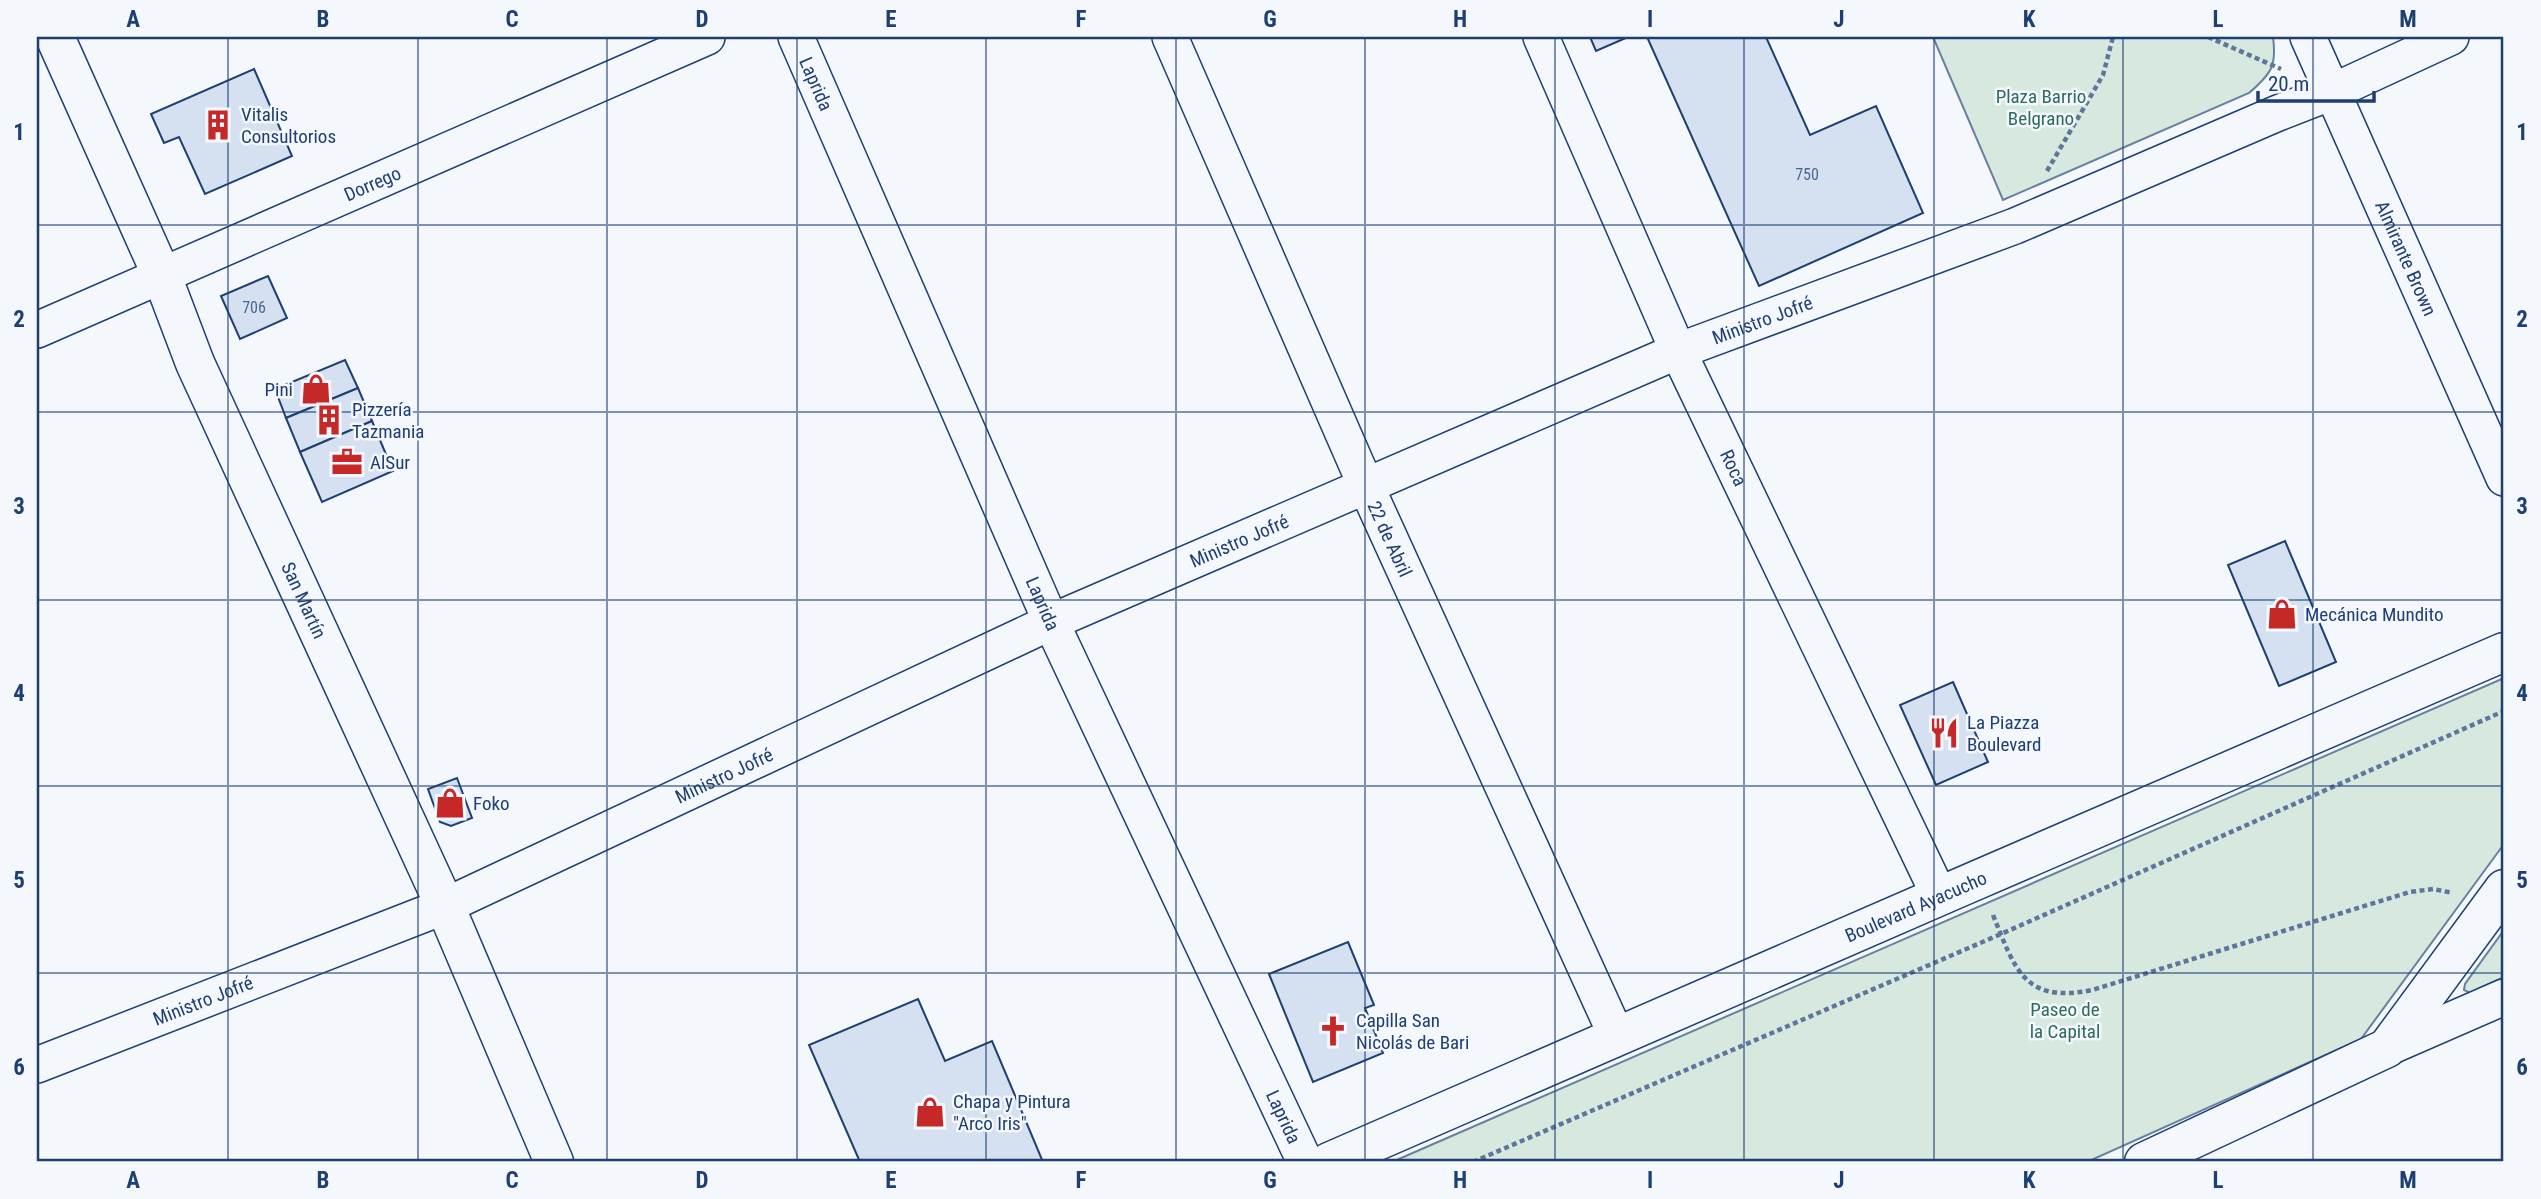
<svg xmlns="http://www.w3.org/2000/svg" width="2541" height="1199" font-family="'Roboto Condensed',sans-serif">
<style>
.green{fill:#d7e8df;stroke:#687fa3;stroke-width:2}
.building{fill:#d5e0f0;stroke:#1d3f73;stroke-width:2}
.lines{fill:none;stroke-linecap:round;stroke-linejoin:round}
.street-casing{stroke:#1d3f73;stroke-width:38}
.secondary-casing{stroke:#1d3f73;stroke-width:41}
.path{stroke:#5e769c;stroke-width:4.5;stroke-dasharray:5 3.5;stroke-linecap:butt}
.street{stroke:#f4f7fb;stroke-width:35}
.secondary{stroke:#f4f7fb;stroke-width:38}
.grid{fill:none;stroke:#1d3f73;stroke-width:2;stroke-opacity:0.55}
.labels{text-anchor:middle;stroke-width:5;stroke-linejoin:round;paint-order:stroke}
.number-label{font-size:16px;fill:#4b6792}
.street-label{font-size:19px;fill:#1d3f73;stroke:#f4f7fb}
.park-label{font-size:19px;fill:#2c6c60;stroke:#f4f7fb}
.poi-label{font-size:19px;fill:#1d3f73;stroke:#f4f7fb;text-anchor:start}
.neatline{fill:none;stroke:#1d3f73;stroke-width:2.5}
.grid-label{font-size:23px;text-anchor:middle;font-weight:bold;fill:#1d3f73}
</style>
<rect width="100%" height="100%" fill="#f4f7fb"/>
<g class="green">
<path d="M 1933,37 L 2273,37 C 2277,66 2271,74 2249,93 L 2003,200 Z"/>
<polygon points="2504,678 2504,844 2361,1039 2087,1162 1392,1162"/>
<polygon points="2504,930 2504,977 2470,993 2464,990 2465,984"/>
</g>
<g class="building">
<polygon points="1590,37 1628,37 1596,51"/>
<polygon points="1647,37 1766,37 1810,135 1876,106 1923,213 1759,286"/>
<polygon points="254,69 292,156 205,194 179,137 164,143 151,114"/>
<polygon points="268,276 287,318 240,339 221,296"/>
<polygon points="345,360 358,388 286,418 275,389"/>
<polygon points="358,388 372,421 300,452 286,418"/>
<polygon points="372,421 393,471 322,502 300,452"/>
<polygon points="2285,541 2336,662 2279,686 2228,565"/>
<polygon points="1953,682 1988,762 1936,785 1900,705"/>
<polygon points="457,778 472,818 451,826 440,822 428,789"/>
<polygon points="1348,942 1374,1005 1365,1008 1383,1053 1313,1082 1269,974"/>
<polygon points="918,999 945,1061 992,1041 1043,1162 860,1162 809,1045"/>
</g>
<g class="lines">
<g class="street-casing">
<g id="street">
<path id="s1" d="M 796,37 L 1051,622 L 1305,1162"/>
<path id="s2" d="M 1170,37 L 1366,486 L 1617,1037"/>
<path id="s3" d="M 1541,37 L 1678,351 L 1939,895"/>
<path id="s4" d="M 2308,37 L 2504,478"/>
<path id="s5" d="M 37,330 L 707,37"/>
<polyline points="2387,1048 2504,997"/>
<path id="s6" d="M 37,1065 L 445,906 L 1051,622 L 1678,351 L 2015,226 L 2278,113 L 2332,92 L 2451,37"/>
</g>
</g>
<g class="secondary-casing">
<g id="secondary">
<path id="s7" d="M 55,37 L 162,276 L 195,363 L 445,906 L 554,1162"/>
<path id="s8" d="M 1329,1162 C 1719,989 2113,823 2504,652"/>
<polyline points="2144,1162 2387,1048 2504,889"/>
</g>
</g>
<g class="path">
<polyline points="2208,37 2281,69"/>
<polyline points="2047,171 2103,75 2113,37"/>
<path d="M 1993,915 C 2015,969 2024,1004 2092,990 L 2410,892 L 2433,889 L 2453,893"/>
<polyline points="1473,1162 2001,934 2504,711"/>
</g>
<use href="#street" class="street"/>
<use href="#secondary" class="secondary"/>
</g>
<path class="grid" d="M 228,37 L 228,1162M 418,37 L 418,1162M 607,37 L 607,1162M 797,37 L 797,1162M 986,37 L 986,1162M 1176,37 L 1176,1162M 1365,37 L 1365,1162M 1555,37 L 1555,1162M 1744,37 L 1744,1162M 1934,37 L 1934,1162M 2123,37 L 2123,1162M 2313,37 L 2313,1162M 37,225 L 2504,225M 37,412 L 2504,412M 37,600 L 2504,600M 37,786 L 2504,786M 37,973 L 2504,973"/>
<defs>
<g id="building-bare" transform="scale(2.415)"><path d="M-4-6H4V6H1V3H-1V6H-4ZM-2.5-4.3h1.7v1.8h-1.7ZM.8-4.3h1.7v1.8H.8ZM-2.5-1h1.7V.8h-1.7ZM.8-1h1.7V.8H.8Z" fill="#c62828" stroke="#f4f7fb" stroke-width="2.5" paint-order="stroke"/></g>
<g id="shop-bare" transform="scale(2.415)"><path d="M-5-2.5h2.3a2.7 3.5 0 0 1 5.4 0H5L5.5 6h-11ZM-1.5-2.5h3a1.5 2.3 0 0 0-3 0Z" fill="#c62828" stroke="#f4f7fb" stroke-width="2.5" paint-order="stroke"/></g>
<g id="office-bare" transform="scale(2.415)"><path d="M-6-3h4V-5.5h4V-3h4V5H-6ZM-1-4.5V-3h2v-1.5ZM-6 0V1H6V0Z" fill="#c62828" stroke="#f4f7fb" stroke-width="2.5" paint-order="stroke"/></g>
<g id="restaurant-bare" transform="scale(2.415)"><path d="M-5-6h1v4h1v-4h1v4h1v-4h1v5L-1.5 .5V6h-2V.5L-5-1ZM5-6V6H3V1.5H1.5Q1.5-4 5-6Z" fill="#c62828" stroke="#f4f7fb" stroke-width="2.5" paint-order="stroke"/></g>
<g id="church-bare" transform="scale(2.415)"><path d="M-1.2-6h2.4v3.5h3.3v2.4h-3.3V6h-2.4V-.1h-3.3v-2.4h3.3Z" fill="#c62828" stroke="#f4f7fb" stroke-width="2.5" paint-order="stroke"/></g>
</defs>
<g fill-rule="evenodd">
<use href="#building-bare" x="218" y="125"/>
<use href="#shop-bare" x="316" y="389"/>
<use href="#building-bare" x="329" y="420"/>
<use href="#office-bare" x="347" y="462"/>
<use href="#shop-bare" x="2282" y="614"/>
<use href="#restaurant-bare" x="1944" y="733"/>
<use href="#shop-bare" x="450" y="803"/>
<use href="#church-bare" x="1333" y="1031"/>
<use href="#shop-bare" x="930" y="1112"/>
</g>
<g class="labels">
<g class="number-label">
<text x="1807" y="180">750</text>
<text x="254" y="313">706</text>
</g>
<g class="street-label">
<text dy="7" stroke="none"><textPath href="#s1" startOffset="51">Laprida</textPath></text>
<text dy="7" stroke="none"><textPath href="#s5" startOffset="366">Dorrego</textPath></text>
<text dy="7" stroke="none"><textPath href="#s4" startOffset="242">Almirante Brown</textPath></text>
<text dy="7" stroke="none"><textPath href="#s6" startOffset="1880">Ministro Jofré</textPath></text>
<text dy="7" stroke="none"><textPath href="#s3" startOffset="472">Roca</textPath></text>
<text dy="7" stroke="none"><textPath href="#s2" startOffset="548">22 de Abril</textPath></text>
<text dy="7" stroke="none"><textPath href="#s6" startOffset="1312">Ministro Jofré</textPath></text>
<text dy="7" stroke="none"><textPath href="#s7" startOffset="616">San Martín</textPath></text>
<text dy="7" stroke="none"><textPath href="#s1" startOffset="618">Laprida</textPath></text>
<text dy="7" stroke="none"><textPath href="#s6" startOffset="746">Ministro Jofré</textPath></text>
<text dy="7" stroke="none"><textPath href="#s8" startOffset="640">Boulevard Ayacucho</textPath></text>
<text dy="7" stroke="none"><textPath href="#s6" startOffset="178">Ministro Jofré</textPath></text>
<text dy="7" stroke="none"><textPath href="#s1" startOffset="1185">Laprida</textPath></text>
</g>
<g class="park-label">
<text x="2041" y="103">Plaza Barrio<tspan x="2041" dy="22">Belgrano</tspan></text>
<text x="2065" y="1016">Paseo de<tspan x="2065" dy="22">la Capital</tspan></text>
</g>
<g class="poi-label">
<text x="241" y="121">Vitalis<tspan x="241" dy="22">Consultorios</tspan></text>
<text x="293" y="396" text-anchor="end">Pini</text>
<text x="352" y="416">Pizzería<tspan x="352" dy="22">Tazmania</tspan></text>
<text x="370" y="469">AlSur</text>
<text x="2305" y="621">Mecánica Mundito</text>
<text x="1967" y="729">La Piazza<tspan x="1967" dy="22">Boulevard</tspan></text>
<text x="473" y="810">Foko</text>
<text x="1356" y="1027">Capilla San<tspan x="1356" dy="22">Nicolás de Bari</tspan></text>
<text x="953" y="1108">Chapa y Pintura<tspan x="953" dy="22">"Arco Iris"</tspan></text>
</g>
</g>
<rect width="2541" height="1199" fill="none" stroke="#f4f7fb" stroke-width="77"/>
<path d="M2258 91v10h116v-10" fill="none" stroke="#1d3f73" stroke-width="3.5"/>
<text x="2268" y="91" font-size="21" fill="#1d3f73" stroke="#f4f7fb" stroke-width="5" paint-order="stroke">20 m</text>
<rect x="38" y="38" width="2464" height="1122" class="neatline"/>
<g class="grid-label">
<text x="133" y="27">A</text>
<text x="323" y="27">B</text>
<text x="512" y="27">C</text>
<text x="702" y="27">D</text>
<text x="891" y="27">E</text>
<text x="1081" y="27">F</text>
<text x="1270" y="27">G</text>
<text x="1460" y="27">H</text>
<text x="1650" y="27">I</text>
<text x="1839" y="27">J</text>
<text x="2029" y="27">K</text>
<text x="2218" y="27">L</text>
<text x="2408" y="27">M</text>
<text x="19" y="140">1</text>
<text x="2522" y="140">1</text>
<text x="19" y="327">2</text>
<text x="2522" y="327">2</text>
<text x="19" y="514">3</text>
<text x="2522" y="514">3</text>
<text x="19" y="701">4</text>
<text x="2522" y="701">4</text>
<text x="19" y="888">5</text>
<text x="2522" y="888">5</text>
<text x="19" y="1075">6</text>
<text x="2522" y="1075">6</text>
<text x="133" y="1188">A</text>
<text x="323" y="1188">B</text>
<text x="512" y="1188">C</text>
<text x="702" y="1188">D</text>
<text x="891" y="1188">E</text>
<text x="1081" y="1188">F</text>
<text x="1270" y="1188">G</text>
<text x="1460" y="1188">H</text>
<text x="1650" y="1188">I</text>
<text x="1839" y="1188">J</text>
<text x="2029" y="1188">K</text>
<text x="2218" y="1188">L</text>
<text x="2408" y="1188">M</text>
</g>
</svg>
